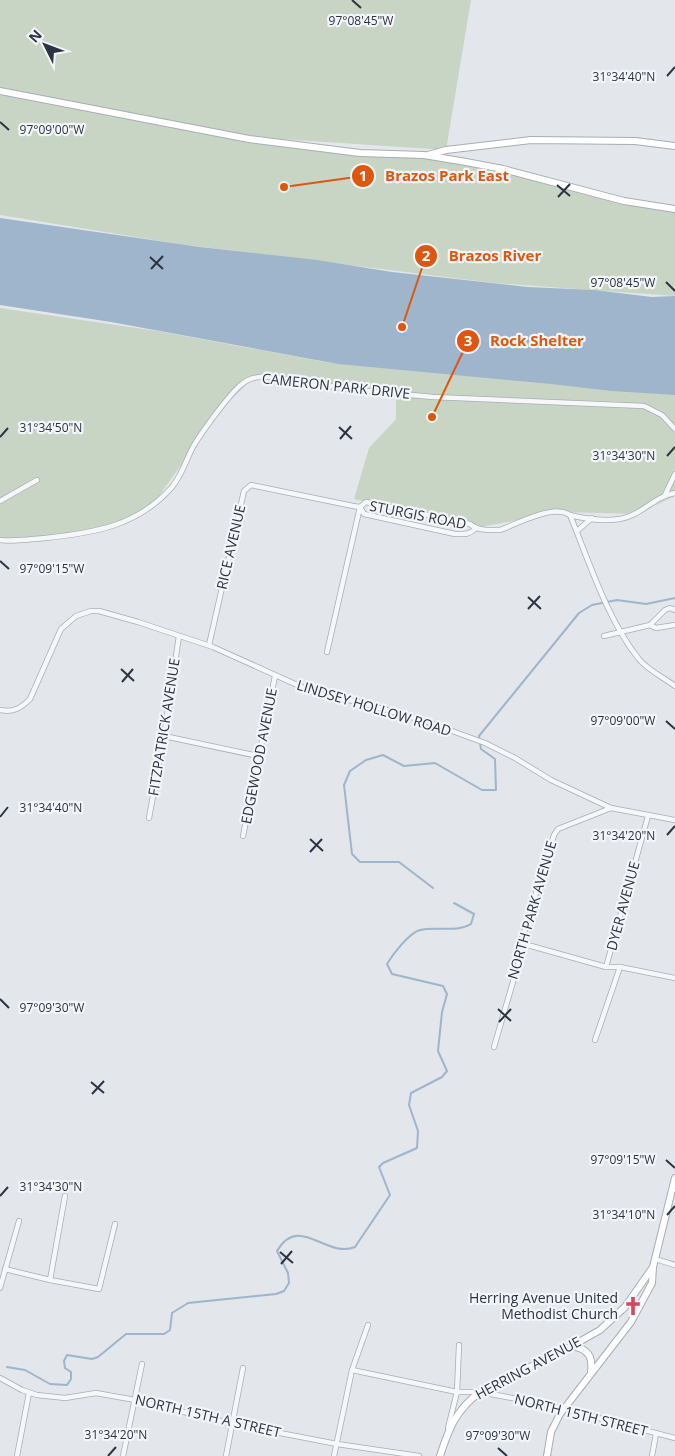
<svg xmlns="http://www.w3.org/2000/svg" width="675" height="1456" font-family="'Open Sans',sans-serif">
<style>
.green{fill:#c9d5c4}
.water{fill:#9eb5cb}
.lines{fill:none;stroke-linecap:round;stroke-linejoin:round}
.stream{stroke:#9eb5cb;stroke-width:2}
.street-casing{stroke:#a8adb5;stroke-width:6}
.secondary-casing{stroke:#a8adb5;stroke-width:8}
.street{stroke:#f6f7f9;stroke-width:4.5}
.secondary{stroke:#fff;stroke-width:6}
.ticks{fill:none;stroke:#2b3443;stroke-width:2}
.labels{text-anchor:middle;stroke-width:4.5;stroke-linejoin:round;paint-order:stroke}
.street-label{font-size:14px;fill:#2b3443;stroke:#f3f5f8}
.poi-label{font-size:14px;fill:#2b3443;stroke:#f3f5f8;text-anchor:end}
.ticks-label{font-size:12px;text-anchor:middle;fill:#2b3443;stroke:#f3f5f8;stroke-width:4.5;stroke-linejoin:round;paint-order:stroke}
.leader{fill:none;stroke:#df570f;stroke-width:2}
.callout-dot{fill:#df570f;stroke:#f3f5f8;stroke-width:2}
.mark-label{font-size:15px;text-anchor:middle;font-weight:bold;fill:#fff}
.callout-label{font-size:15px;text-anchor:middle;font-weight:bold;fill:#df570f;stroke:#f3f5f8;stroke-width:4.5;stroke-linejoin:round;paint-order:stroke}
</style>
<rect width="100%" height="100%" fill="#e3e6eb"/>
<g class="green">
<polygon points="0,0 471,0 446,150 266,138 328,149 424,155 522,175 675,209 675,296 494,283 179,244 0,215"/>
<polygon points="0,308 157,331 331,363 663,394 675,394 675,496 637,514 562,512 475,528 366,502 354,499 369,448 396,419 396,394 253,378 221,409 154,503 109,528 42,538 0,538"/>
</g>
<polygon class="water" points="0,218 200,247 317,260 392,272 528,287 594,290 652,297 675,296 675,395 612,391 551,384 338,364 111,322 0,305"/>
<g class="lines">
<g class="stream">
<polyline points="433,888 399,862 360,862 352,854 344,785 350,771 366,760 383,755 404,766 435,763 482,790 496,790 495,759 481,749 479,736 579,613 592,605 617,600 646,604 675,598"/>
<path d="M 7,1367 L 25,1370 L 50,1384 L 67,1385 L 71,1379 L 71,1372 L 65,1368 L 64,1361 L 67,1355 L 92,1359 L 98,1357 L 126,1334 L 164,1334 L 170,1330 L 172,1313 L 188,1303 L 276,1294 L 284,1291 L 289,1283 L 288,1273 L 277,1251 C 299,1213 326,1259 355,1247 L 390,1195 L 379,1167 L 383,1163 L 417,1148 L 418,1131 L 409,1105 L 411,1093 L 442,1077 L 447,1071 L 438,1051 L 442,1012 L 447,994 L 443,986 L 392,974 L 387,964 C 393,954 409,933 420,930 C 437,926 456,933 471,924 L 474,914 L 454,903"/>
</g>
<g class="street-casing">
<g id="street">
<polyline points="665,495 675,474"/>
<polyline points="0,501 37,480"/>
<path d="M 360,507 L 364,514 L 455,534 C 464,534 469,535 475,529"/>
<path d="M 570,515 C 589,561 607,619 638,658 C 647,670 663,677 675,686"/>
<polyline points="577,531 592,518"/>
<path d="M 0,540 C 15,542 31,539 45,538 C 94,533 138,526 172,487 C 182,475 186,460 193,447 C 201,433 230,393 242,384 C 250,377 260,376 271,377 L 356,390 L 433,397 L 644,406 L 662,415 L 675,429"/>
<polyline points="650,625 656,628 675,625"/>
<polyline points="604,636 650,625 665,610 670,608 675,610"/>
<path d="M 209,645 L 244,491 L 251,485 L 353,506 L 360,507 L 366,502 L 470,524 C 478,531 489,530 500,530 C 516,524 545,509 562,512 C 565,512 567,514 570,515 C 585,519 604,521 620,519 C 641,516 654,496 675,493"/>
<polyline points="327,652 360,507"/>
<path d="M 0,710 C 13,713 21,708 30,699 L 61,629 L 76,616 L 91,611 L 99,611 L 138,622 L 213,647 L 315,693 L 358,702 L 422,720 L 485,743 L 515,758 L 551,780 L 611,808 L 675,820"/>
<polyline points="164,736 258,756"/>
<polyline points="149,818 164,736 179,636"/>
<polyline points="243,836 275,676"/>
<polyline points="524,944 606,967 620,967 675,978"/>
<polyline points="606,967 648,816"/>
<polyline points="595,1040 620,967"/>
<polyline points="494,1047 524,944 522,943 522,939 554,835 558,829 611,808"/>
<polyline points="655,1259 675,1265"/>
<polyline points="5,1269 50,1280 99,1289 115,1224"/>
<polyline points="50,1280 65,1196"/>
<polyline points="0,1288 19,1221"/>
<polyline points="352,1370 457,1392 480,1392 549,1405 675,1438"/>
<polyline points="0,1378 22,1390 37,1395 65,1398 96,1393 135,1400 233,1424 337,1444 419,1456"/>
<polyline points="448,1428 457,1392 459,1345"/>
<polyline points="17,1456 29,1393"/>
<polyline points="123,1456 142,1364"/>
<polyline points="226,1456 243,1368"/>
<polyline points="334,1456 352,1370 368,1325"/>
<polyline points="652,1456 656,1434"/>
</g>
</g>
<g class="secondary-casing">
<g id="secondary">
<polyline points="0,91 249,139 360,153 424,155 466,162 503,169 624,201 675,209"/>
<polyline points="428,155 446,150 531,140 635,141 675,146"/>
<path d="M 572,1346 C 588,1349 593,1356 591,1372"/>
<path d="M 440,1456 C 449,1428 456,1410 480,1392 L 572,1346 L 600,1330 L 625,1307 L 653,1267"/>
<polyline points="547,1456 551,1432 560,1414 631,1322 652,1283 653,1267 675,1178"/>
</g>
</g>
<use href="#street" class="street"/>
<use href="#secondary" class="secondary"/>
</g>
<path class="ticks" d="M 352,0 L 361,8M 667,76 L 675,67M 0,122 L 9,130M 557,185 L 570,196M 558,197 L 570,184M 150,257 L 163,269M 151,269 L 163,256M 666,282 L 675,291M 339,427 L 352,439M 0,437 L 8,428M 340,439 L 351,426M 667,456 L 675,447M 0,561 L 9,569M 528,597 L 541,609M 528,609 L 540,596M 121,669 L 134,681M 122,682 L 133,669M 666,721 L 675,729M 0,817 L 8,807M 667,835 L 675,826M 310,839 L 323,851M 310,852 L 322,839M 0,999 L 9,1008M 498,1009 L 511,1021M 499,1022 L 511,1009M 91,1082 L 104,1093M 92,1094 L 104,1081M 666,1160 L 675,1168M 0,1196 L 8,1187M 667,1215 L 675,1206M 280,1252 L 293,1263M 281,1264 L 292,1251M 498,1448 L 507,1456M 108,1456 L 116,1447"/>
<defs>
<g id="church-bare" transform="scale(1.5)"><path d="M-1.2-6h2.4v3.5h3.3v2.4h-3.3V6h-2.4V-.1h-3.3v-2.4h3.3Z" fill="#cf4960" stroke="#f3f5f8" stroke-width="2.5" paint-order="stroke"/></g>
</defs>
<g fill-rule="evenodd">
<use href="#church-bare" x="633" y="1306"/>
</g>
<g class="labels">
<g class="street-label">
<text transform="translate(336 386) rotate(6)" y="5">CAMERON PARK DRIVE</text>
<text transform="translate(418 515) rotate(11)" y="5">STURGIS ROAD</text>
<text transform="translate(231 547) rotate(-77)" y="5">RICE AVENUE</text>
<text transform="translate(374 708) rotate(17)" y="5">LINDSEY HOLLOW ROAD</text>
<text transform="translate(164 727) rotate(-81)" y="5">FITZPATRICK AVENUE</text>
<text transform="translate(259 756) rotate(-79)" y="5">EDGEWOOD AVENUE</text>
<text transform="translate(623 906) rotate(-75)" y="5">DYER AVENUE</text>
<text transform="translate(532 910) rotate(-74)" y="5">NORTH PARK AVENUE</text>
<text transform="translate(528 1368) rotate(-28)" y="5">HERRING AVENUE</text>
<text transform="translate(581 1415) rotate(14)" y="5">NORTH 15TH STREET</text>
<text transform="translate(208 1416) rotate(13)" y="5">NORTH 15TH A STREET</text>
</g>
<g class="poi-label">
<text x="618" y="1303">Herring Avenue United<tspan x="618" dy="16">Methodist Church</tspan></text>
</g>
</g>
<g class="ticks-label">
<text x="361" y="25">97°08'45"W</text>
<text x="624" y="81">31°34'40"N</text>
<text x="52" y="134">97°09'00"W</text>
<text x="623" y="287">97°08'45"W</text>
<text x="51" y="432">31°34'50"N</text>
<text x="624" y="460">31°34'30"N</text>
<text x="52" y="573">97°09'15"W</text>
<text x="623" y="725">97°09'00"W</text>
<text x="51" y="812">31°34'40"N</text>
<text x="624" y="840">31°34'20"N</text>
<text x="52" y="1012">97°09'30"W</text>
<text x="623" y="1164">97°09'15"W</text>
<text x="51" y="1191">31°34'30"N</text>
<text x="624" y="1219">31°34'10"N</text>
<text x="116" y="1439">31°34'20"N</text>
<text x="498" y="1440">97°09'30"W</text>
</g>
<path class="leader" d="M284 187L363 176M402 327L426 256M432 417L468 341"/>
<g class="callout-dot">
<circle cx="284" cy="187" r="5"/>
<circle cx="402" cy="327" r="5"/>
<circle cx="432" cy="417" r="5"/>
<circle cx="363" cy="176" r="12"/>
<circle cx="426" cy="256" r="12"/>
<circle cx="468" cy="341" r="12"/>
</g>
<g class="mark-label">
<text x="363" y="181">1</text>
<text x="426" y="261">2</text>
<text x="468" y="346">3</text>
</g>
<g class="callout-label">
<text x="447" y="181">Brazos Park East</text>
<text x="495" y="261">Brazos River</text>
<text x="537" y="346">Rock Shelter</text>
</g>
<g transform="translate(45 45) rotate(312)" stroke="#f3f5f8" stroke-width="4" paint-order="stroke">
<path d="M0-4L9 19L0 12L-9 19Z" fill="#2b3443"/>
<text y="-8" font-size="14" font-weight="bold" text-anchor="middle" fill="#2b3443">N</text>
</g>
</svg>
